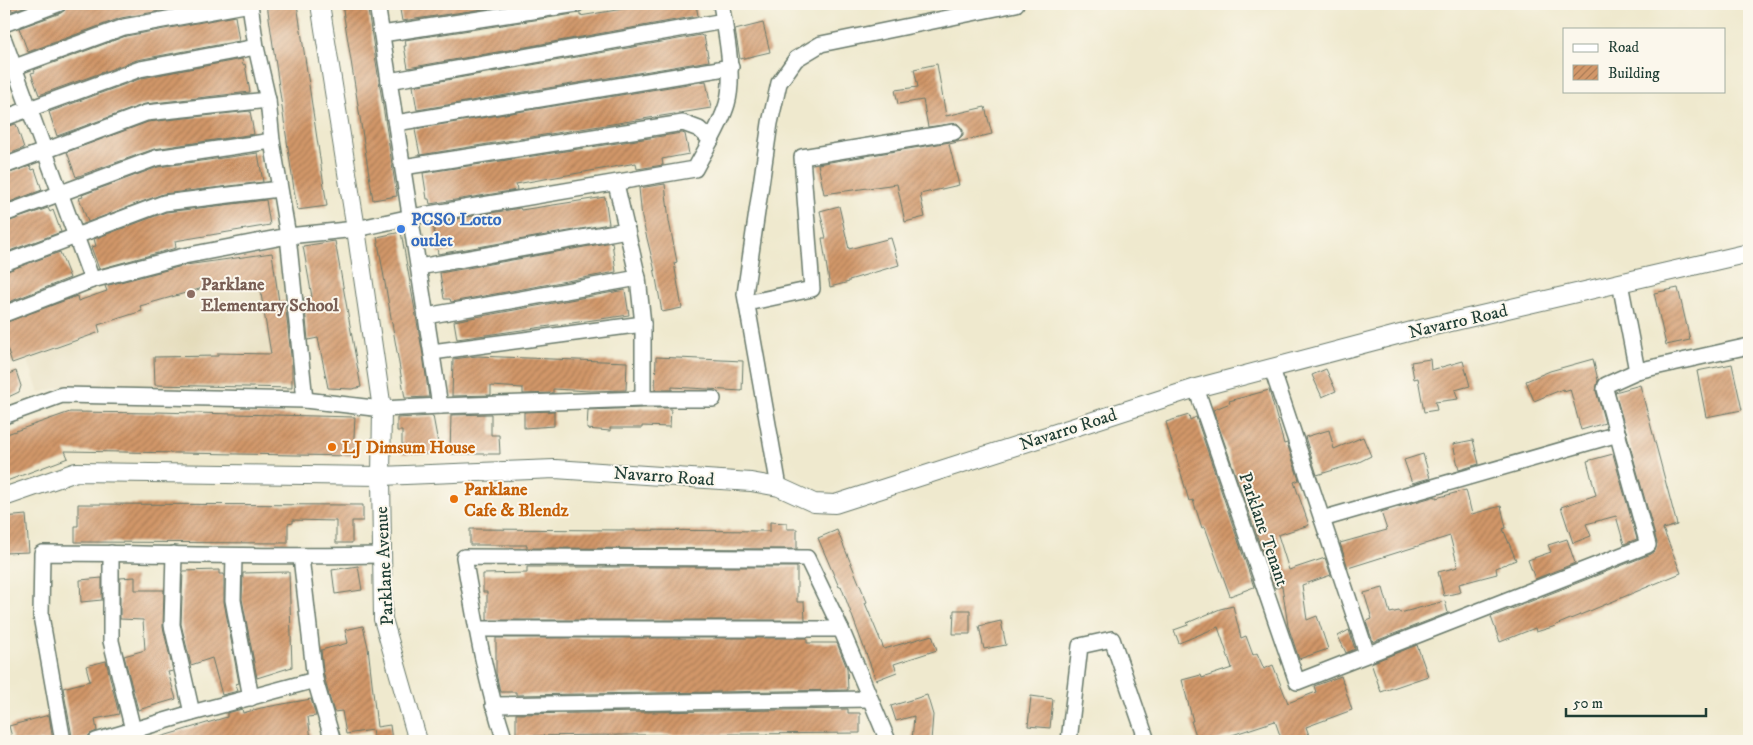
<svg xmlns="http://www.w3.org/2000/svg" width="1753" height="745" font-family="'IM FELL DW Pica',serif">
<style>
.built{fill:#e4dbba}
.building{fill:url(#building-hatch)}
.lines{fill:none;stroke-linecap:round;stroke-linejoin:round}
.minor-casing{stroke:#68796a;stroke-width:18}
.tertiary-casing{stroke:#68796a;stroke-width:20}
.minor{stroke:#fff;stroke-width:15}
.tertiary{stroke:#fff;stroke-width:18}
.shop-dot{fill:#3f7fe0;stroke:#fbf7ec;stroke-width:2}
.education-dot{fill:#8d6e63;stroke:#fbf7ec;stroke-width:2}
.food-dot{fill:#e8710a;stroke:#fbf7ec;stroke-width:2}
.labels{text-anchor:middle;stroke-width:4;stroke-linejoin:round;paint-order:stroke}
.shop-label{font-size:18px;font-weight:bold;fill:#366cbe;stroke:#fbf7ec;text-anchor:start}
.education-label{font-size:18px;font-weight:bold;fill:#785e54;stroke:#fbf7ec;text-anchor:start}
.street-label{font-size:18px;fill:#1f3d34;stroke:#fbf7ec}
.food-label{font-size:18px;font-weight:bold;fill:#c56008;stroke:#fbf7ec;text-anchor:start}
</style>
<defs>
<pattern id="building-hatch" width="6" height="6" patternUnits="userSpaceOnUse" patternTransform="scale(1.25)"><rect width="6" height="6" fill="#d29769"/><path d="M-1 1l2-2M0 6l6-6M5 7l2-2" fill="none" stroke="#aa7c57"/></pattern>
</defs>
<rect width="100%" height="100%" fill="#fbf7ec"/>
<filter id="ink" filterUnits="userSpaceOnUse"><feTurbulence type="fractalNoise" baseFrequency=".02" numOctaves="2"/><feDisplacementMap in="SourceGraphic" scale="10" xChannelSelector="R" yChannelSelector="G"/><feConvolveMatrix kernelMatrix="1 2 1 2 8 2 1 2 1" color-interpolation-filters="sRGB"/></filter>
<filter id="wash" filterUnits="userSpaceOnUse"><feTurbulence type="fractalNoise" baseFrequency=".0096" numOctaves="4" result="noise"/><feDisplacementMap in="SourceGraphic" scale="20" xChannelSelector="R" yChannelSelector="G"/><feGaussianBlur stdDeviation="1.12" result="paint"/><feColorMatrix in="noise" values="0 0 0 0 0 0 0 0 0 0 0 0 0 0 0 0 0 1.4 0 .05"/><feComposite in="paint" operator="in"/></filter>
<g filter="url(#wash)">
<rect width="100%" height="100%" fill="#efe9ce"/>
<polygon class="built" points="283,244 298,390 63,386 39,393 28,360 12,364 4,345 4,325 184,264"/>
<g id="blocks">
<g class="building">
<polygon points="10,4 32,4 12,11"/>
<polygon points="67,4 199,4 121,18 28,52 19,28 61,13 65,10"/>
<polygon points="267,4 297,4 327,206 297,210"/>
<polygon points="342,4 367,4 397,196 373,200"/>
<polygon points="399,4 517,4 402,21"/>
<polygon points="653,4 696,4 698,16 408,68 404,46 406,46 405,40 580,13 580,16"/>
<polygon points="235,16 239,41 137,60 39,95 31,73 35,72 34,70 126,36"/>
<polygon points="763,23 770,52 740,59 735,30"/>
<polygon points="701,35 702,36 704,36 709,61 417,110 413,86"/>
<polygon points="242,59 243,65 245,64 250,92 145,104 57,136 49,112 142,78"/>
<polygon points="937,64 946,116 985,107 992,134 949,144 959,185 920,194 925,217 905,222 897,184 824,194 818,164 956,141 960,139 963,135 963,130 957,123 928,127 923,100 898,104 895,90 918,87 914,69"/>
<polygon points="706,81 711,108 420,155 415,130 420,128"/>
<polygon points="250,111 254,134 154,149 76,177 67,152 148,122"/>
<polygon points="16,124 24,148 4,156 4,127"/>
<polygon points="682,133 685,134 689,154 662,159 663,165 637,169 636,163 516,184 517,190 430,204 429,199 427,199 423,173"/>
<polygon points="258,153 263,182 163,194 88,222 79,198 83,197 82,195 158,167"/>
<polygon points="30,166 32,170 35,169 42,190 4,204 4,175"/>
<polygon points="665,184 669,221 677,262 674,263 682,308 662,312 654,267 642,218 639,188"/>
<polygon points="605,197 609,224 438,254 433,223 520,208 521,210"/>
<polygon points="266,200 270,225 175,241 176,248 99,269 91,247 96,246 94,239 166,212"/>
<polygon points="839,206 849,249 891,238 899,265 849,280 849,282 830,287 822,238 826,238 820,211"/>
<polygon points="48,208 50,212 53,210 61,232 4,253 4,223"/>
<polygon points="401,232 423,355 429,397 405,398 377,237"/>
<polygon points="335,241 361,387 352,389 328,388 318,338 308,340 304,298 312,297 303,246"/>
<polygon points="612,242 616,272 451,302 450,299 444,299 440,273"/>
<polygon points="60,252 70,278 4,304 4,272"/>
<polygon points="272,253 279,302 285,301 292,365 292,388 155,385 154,357 218,356 218,353 271,354 259,282 232,286 231,280 140,306 142,311 98,325 100,332 12,363 4,338 4,323 77,296 78,301 107,291 105,286 186,265"/>
<polygon points="1678,288 1690,340 1666,345 1654,293"/>
<polygon points="625,290 629,315 457,339 454,321"/>
<polygon points="477,356 627,362 626,390 590,391 553,389 553,393 523,394 523,388 491,386 491,395 452,396 453,359"/>
<polygon points="656,357 743,361 742,391 672,387 672,390 655,390"/>
<polygon points="1430,359 1431,370 1463,361 1470,386 1455,390 1458,399 1435,402 1437,410 1424,412 1418,378 1414,379 1411,362"/>
<polygon points="1593,359 1598,380 1596,391 1605,423 1581,430 1570,389 1564,391 1563,389 1534,401 1526,381 1550,371"/>
<polygon points="1732,364 1742,410 1706,417 1697,371"/>
<polygon points="1326,369 1336,391 1322,397 1312,375"/>
<polygon points="16,371 21,386 19,392 4,399 4,376"/>
<polygon points="1640,385 1677,525 1663,529 1681,573 1556,625 1556,626 1536,632 1535,628 1500,642 1491,617 1651,554 1655,551 1657,543 1615,392"/>
<polygon points="1269,390 1284,444 1287,443 1299,480 1294,482 1309,525 1278,535 1289,570 1325,558 1331,575 1302,585 1307,620 1317,616 1328,649 1299,659 1288,626 1282,586 1275,588 1213,410 1230,403 1229,401"/>
<polygon points="643,408 671,408 670,427 642,426 642,428 610,428 610,431 587,429 588,410"/>
<polygon points="554,411 554,426 524,428 524,412"/>
<polygon points="70,412 156,413 156,412 355,417 353,456 65,451 68,458 4,482 4,435"/>
<polygon points="491,414 491,435 499,435 500,454 450,454 451,415"/>
<polygon points="1189,415 1190,420 1196,417 1254,587 1230,596 1205,527 1202,528 1193,500 1189,501 1166,422"/>
<polygon points="433,416 440,454 402,454 402,431 397,431 397,418"/>
<polygon points="1329,430 1334,449 1363,437 1371,456 1357,463 1317,475 1305,437"/>
<polygon points="1473,440 1479,464 1459,470 1453,444"/>
<polygon points="1423,454 1430,478 1412,483 1404,460"/>
<polygon points="1613,454 1637,539 1624,544 1616,516 1586,524 1591,536 1573,543 1561,507 1596,495 1587,461"/>
<polygon points="1466,490 1472,514 1501,506 1506,528 1503,529 1516,560 1496,568 1497,574 1459,584 1461,592 1444,596 1438,572 1458,567 1450,536 1348,568 1340,543 1387,530 1381,512 1436,496 1436,498"/>
<polygon points="78,504 363,505 363,521 352,521 352,543 336,543 336,521 293,520 293,523 288,524 288,543 75,542 75,526 78,526"/>
<polygon points="26,515 29,552 4,553 4,517"/>
<polygon points="770,522 787,523 787,529 797,529 797,549 527,548 527,545 470,545 470,529 770,531"/>
<polygon points="837,530 867,602 865,603 884,649 932,635 937,650 894,664 897,672 876,680 841,586 839,587 818,538"/>
<polygon points="1567,539 1575,563 1535,579 1528,560 1551,552 1548,545"/>
<polygon points="358,566 362,590 335,594 332,570"/>
<polygon points="527,567 797,567 797,602 804,602 805,620 487,620 487,592 483,592 483,574 527,573"/>
<polygon points="219,570 219,574 224,574 224,602 239,683 236,684 238,691 222,695 212,658 191,665 181,624 183,571"/>
<polygon points="289,572 292,667 257,678 242,599 243,573"/>
<polygon points="135,577 135,590 164,590 163,627 173,671 168,672 176,699 138,710 124,656 145,650 143,620 120,619 120,578"/>
<polygon points="102,578 102,600 81,602 80,580"/>
<polygon points="1383,588 1390,613 1399,611 1400,613 1445,601 1448,613 1373,642 1366,622 1367,621 1372,619 1364,593"/>
<polygon points="1233,606 1241,638 1246,636 1253,655 1257,653 1264,669 1273,665 1288,703 1316,692 1314,686 1341,676 1352,710 1306,727 1310,738 1301,741 1282,741 1275,721 1214,741 1198,741 1191,721 1193,721 1182,680 1201,675 1202,678 1232,668 1218,627 1179,643 1174,630 1188,625 1187,623 1220,609"/>
<polygon points="954,610 970,610 970,634 953,634"/>
<polygon points="1001,621 1006,645 984,649 979,626"/>
<polygon points="363,626 368,647 377,727 390,725 392,741 374,741 372,730 346,734 342,711 334,712 329,696 323,671 321,650 348,643 345,630"/>
<polygon points="1349,630 1355,649 1346,653 1338,636"/>
<polygon points="496,638 807,638 807,643 837,643 847,668 848,690 516,695 516,692 500,692 496,673"/>
<polygon points="1417,645 1428,676 1381,692 1371,663"/>
<polygon points="106,661 119,714 95,719 97,731 90,734 87,738 73,741 63,688 90,681 86,666"/>
<polygon points="927,695 933,715 931,741 912,741 914,716 896,721 891,706"/>
<polygon points="1031,696 1053,699 1050,728 1028,726"/>
<polygon points="311,699 316,716 308,717 311,739 298,741 160,741 160,737 227,717 227,713 242,709 243,713 261,708"/>
<polygon points="848,709 848,713 860,713 860,733 516,736 516,714"/>
<polygon points="49,715 53,741 13,741 9,726"/>
</g>
</g>
</g>
<g filter="url(#ink)">
<use href="#blocks" fill-opacity="0" stroke="#68796a" stroke-width="1"/>
<g class="lines">
<g class="minor-casing">
<g id="minor">
<polyline points="377,4 440,406"/>
<polyline points="4,24 58,4"/>
<polyline points="382,34 577,4"/>
<polyline points="4,40 92,280"/>
<polyline points="4,71 124,27 250,4 256,47 268,100 272,141 288,236 305,400"/>
<polyline points="389,81 724,21"/>
<polyline points="4,118 140,69 256,47"/>
<polyline points="396,123 731,67"/>
<polyline points="4,166 146,113 268,100"/>
<polyline points="403,167 683,123 699,129 711,140"/>
<polyline points="616,184 638,278 643,324 643,399"/>
<polyline points="4,214 156,158 272,141"/>
<polyline points="4,263 164,203 279,189"/>
<polyline points="419,267 627,230"/>
<polyline points="1620,283 1637,371 1749,346"/>
<polyline points="747,303 812,289 802,157 954,132"/>
<path d="M 4,314 L 92,280 L 184,256 L 288,236 L 356,229 L 411,217 L 695,169 C 705,150 721,125 727,104 C 735,76 726,32 721,4"/>
<polyline points="426,316 638,278"/>
<polyline points="432,352 643,324"/>
<polyline points="1272,369 1367,654"/>
<polyline points="1196,388 1297,682 1648,545 1605,389 1606,385 1637,371"/>
<polyline points="4,416 62,395 305,400 382,409 440,406 643,399 713,399"/>
<polyline points="779,487 745,294 770,123 779,83 796,59 821,44 1016,4"/>
<polyline points="1322,519 1618,434"/>
<polyline points="111,553 111,641 133,730"/>
<polyline points="174,554 172,625 192,713"/>
<polyline points="234,556 233,600 251,698"/>
<polyline points="301,557 315,680 333,741"/>
<polyline points="477,629 841,629"/>
<polyline points="493,705 869,699"/>
<path d="M 63,741 L 41,616 L 42,553 C 155,553 268,558 381,555"/>
<polyline points="96,741 192,713 315,680"/>
<path d="M 505,741 C 485,681 475,620 464,557 L 807,558 L 841,629 L 888,741"/>
<polyline points="1069,741 1080,646 1112,639 1147,741"/>
</g>
</g>
<g class="tertiary-casing">
<g id="tertiary">
<polyline points="320,4 356,229 382,409 381,476 383,619 418,741"/>
<polyline points="4,497 76,472 381,476 555,469 751,482 779,487 814,503 835,504 1196,388 1412,331 1749,253"/>
</g>
</g>
<use href="#minor" class="minor"/>
<use href="#tertiary" class="tertiary"/>
</g>
</g>
<circle class="shop-dot" cx="401" cy="229" r="5"/>
<circle class="education-dot" cx="191" cy="294" r="5"/>
<g class="food-dot">
<circle cx="332" cy="447" r="5"/>
<circle cx="454" cy="499" r="5"/>
</g>
<g class="labels">
<g class="shop-label">
<text x="411" y="225">PCSO Lotto<tspan x="411" dy="21">outlet</tspan></text>
</g>
<g class="education-label">
<text x="201" y="290">Parklane<tspan x="201" dy="21">Elementary School</tspan></text>
</g>
<g class="street-label">
<text transform="translate(1458 321) rotate(-13)" y="6">Navarro Road</text>
<text transform="translate(1068 429) rotate(-18)" y="6">Navarro Road</text>
<text transform="translate(664 476) rotate(4)" y="6">Navarro Road</text>
<text transform="translate(1264 529) rotate(71)" y="6">Parklane Tenant</text>
<text transform="translate(384 566) rotate(-93)" y="6">Parklane Avenue</text>
</g>
<g class="food-label">
<text x="342" y="453">LJ Dimsum House</text>
<text x="464" y="495">Parklane<tspan x="464" dy="21">Cafe &amp; Blendz</tspan></text>
</g>
</g>
<rect width="1753" height="745" fill="none" stroke="#fbf7ec" stroke-width="20"/>
<rect x="1563" y="28" width="162" height="65" fill="#fbf7ec" stroke="#a3ada2"/>
<rect x="1573" y="44" width="25" height="8" fill="#ffffff" stroke="#a3ada2"/>
<text x="1608" y="52" font-size="15" fill="#1f3d34">Road</text>
<rect x="1573" y="65" width="25" height="15" fill="url(#building-hatch)" stroke="#a3ada2"/>
<text x="1608" y="78" font-size="15" fill="#1f3d34">Building</text>
<path d="M1566 708v8h140v-8" fill="none" stroke="#1f3d34" stroke-width="2.5"/>
<text x="1573" y="708" font-size="15" fill="#1f3d34" stroke="#fbf7ec" stroke-width="4" paint-order="stroke">50 m</text>
</svg>
